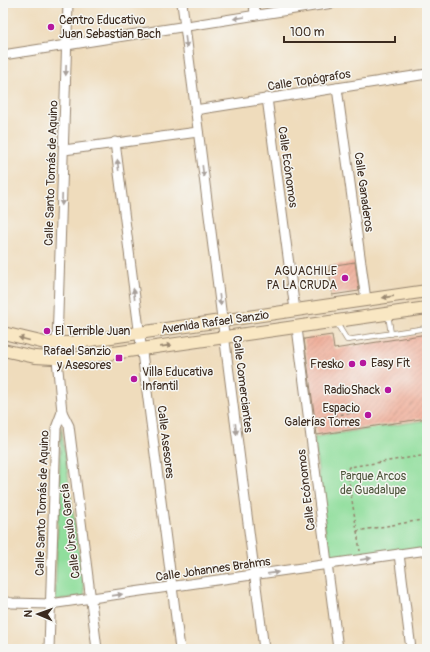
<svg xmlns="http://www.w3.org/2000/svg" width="430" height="652" font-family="Pangolin,sans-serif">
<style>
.park{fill:#90de9c;stroke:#66845d}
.building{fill:url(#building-hatch)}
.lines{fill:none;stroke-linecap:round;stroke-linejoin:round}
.service-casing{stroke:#95836d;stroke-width:6}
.minor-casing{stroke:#95836d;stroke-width:11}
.secondary-casing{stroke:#95836d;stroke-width:14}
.path{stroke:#95836d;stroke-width:1.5;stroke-dasharray:3 3;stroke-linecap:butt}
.service{stroke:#fff;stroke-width:4.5}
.minor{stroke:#fff;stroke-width:9}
.secondary{stroke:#f9e7c3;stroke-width:12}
.oneway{fill:#a79f9a}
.oneway2{fill:#9a8870}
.poi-dot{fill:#b5179e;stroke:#f6f6f2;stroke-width:1.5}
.labels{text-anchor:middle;stroke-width:3;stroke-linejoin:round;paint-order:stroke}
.poi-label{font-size:12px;fill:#3b2a1e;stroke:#f6f6f2;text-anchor:end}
.street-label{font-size:12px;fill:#3b2a1e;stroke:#f6f6f2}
.park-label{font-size:12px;fill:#50573e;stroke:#f6f6f2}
</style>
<defs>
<pattern id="building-hatch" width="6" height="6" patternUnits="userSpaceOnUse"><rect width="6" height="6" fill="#efa68f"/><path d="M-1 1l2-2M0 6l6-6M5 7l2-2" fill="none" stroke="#c38774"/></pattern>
</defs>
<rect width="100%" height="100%" fill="#f6f6f2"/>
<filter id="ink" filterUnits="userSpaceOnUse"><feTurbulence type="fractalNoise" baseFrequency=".025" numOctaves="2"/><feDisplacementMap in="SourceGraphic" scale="8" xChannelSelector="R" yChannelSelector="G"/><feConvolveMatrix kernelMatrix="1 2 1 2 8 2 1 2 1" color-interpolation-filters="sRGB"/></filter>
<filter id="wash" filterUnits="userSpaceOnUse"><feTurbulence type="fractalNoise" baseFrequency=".012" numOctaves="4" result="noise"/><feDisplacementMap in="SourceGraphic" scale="16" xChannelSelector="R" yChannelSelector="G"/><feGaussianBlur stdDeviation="0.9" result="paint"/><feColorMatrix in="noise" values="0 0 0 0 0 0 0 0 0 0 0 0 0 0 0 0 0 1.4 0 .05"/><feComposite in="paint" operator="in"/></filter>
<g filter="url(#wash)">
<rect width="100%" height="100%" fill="#efdcbc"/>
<g class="park">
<polygon points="427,420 427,548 329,563 314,437"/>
<polygon points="61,426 85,596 55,600"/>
</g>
<g id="blocks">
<g class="building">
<polygon points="355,262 359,291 332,295 329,266"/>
<polygon points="427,334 427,418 317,435 304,339 332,335 334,349"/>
</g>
</g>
</g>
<g filter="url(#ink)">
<use href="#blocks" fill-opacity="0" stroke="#95836d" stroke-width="1"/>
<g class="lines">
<g class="service-casing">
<g id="service">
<polyline points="388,314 391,334"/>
<polyline points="336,322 347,340 427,328"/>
</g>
</g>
<g class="minor-casing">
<g id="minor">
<polyline points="182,3 264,649"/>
<polyline points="254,3 255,15"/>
<polyline points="3,55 333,3"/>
<polyline points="337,88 366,300"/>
<polyline points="267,98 295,310"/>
<polyline points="195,110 427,74"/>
<polyline points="115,142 180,649"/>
<polyline points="64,150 198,132"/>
<polyline points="297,328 338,649"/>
<polyline points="57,344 68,3"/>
<polyline points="62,412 69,426 97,649"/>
<polyline points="399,554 411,649"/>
<polyline points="3,601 12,603 50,604 427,550"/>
<polyline points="49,649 56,428 62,412 57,359"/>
</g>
</g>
<g class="secondary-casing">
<g id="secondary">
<polyline points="3,333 45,343 70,343 427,291"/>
<polyline points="3,350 35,357 72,359 427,308"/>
</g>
</g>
<g class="path">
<polyline points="317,418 358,412"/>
<polyline points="427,455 349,467 347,470 357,531 427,519"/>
<polyline points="357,531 360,551"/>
</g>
<use href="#service" class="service"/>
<use href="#minor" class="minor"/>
<use href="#secondary" class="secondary"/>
</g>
<defs><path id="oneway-solid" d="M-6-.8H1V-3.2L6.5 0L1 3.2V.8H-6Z"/></defs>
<g class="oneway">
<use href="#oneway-solid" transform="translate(239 18) rotate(171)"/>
<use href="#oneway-solid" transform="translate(186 42) rotate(83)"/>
<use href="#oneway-solid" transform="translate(66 70) rotate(92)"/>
<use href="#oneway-solid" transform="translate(118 165) rotate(-97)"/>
<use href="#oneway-solid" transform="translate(203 171) rotate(83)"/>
<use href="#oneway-solid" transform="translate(62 200) rotate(92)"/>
<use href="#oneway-solid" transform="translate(134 294) rotate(-97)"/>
<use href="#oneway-solid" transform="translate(220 300) rotate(83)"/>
<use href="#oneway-solid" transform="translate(236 429) rotate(83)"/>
<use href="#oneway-solid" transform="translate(366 559) rotate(-8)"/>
<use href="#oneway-solid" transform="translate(273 573) rotate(-8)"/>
<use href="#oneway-solid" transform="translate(117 595) rotate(-8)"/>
</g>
<g class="oneway2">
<use href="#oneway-solid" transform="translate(388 297) rotate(172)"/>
<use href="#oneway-solid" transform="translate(24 339) rotate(-165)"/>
<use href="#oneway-solid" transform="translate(166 346) rotate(-8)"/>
</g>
</g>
<g class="poi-dot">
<circle cx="51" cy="27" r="4"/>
<circle cx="345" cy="278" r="4"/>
<circle cx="47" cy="331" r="4"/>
<rect x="115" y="354" width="8" height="8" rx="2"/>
<circle cx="363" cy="363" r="4"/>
<circle cx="352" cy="364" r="4"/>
<circle cx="134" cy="379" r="4"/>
<circle cx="388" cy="390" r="4"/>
<circle cx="368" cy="415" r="4"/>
</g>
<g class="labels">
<g class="poi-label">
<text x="59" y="24" text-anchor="start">Centro Educativo<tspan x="59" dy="14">Juan Sebastian Bach</tspan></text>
<text x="337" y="275">AGUACHILE<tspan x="337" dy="14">PA LA CRUDA</tspan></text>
<text x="55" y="335" text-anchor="start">El Terrible Juan</text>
<text x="111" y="355">Rafael Sanzio<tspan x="111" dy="14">y Asesores</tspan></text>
<text x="371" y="367" text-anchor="start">Easy Fit</text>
<text x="344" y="368">Fresko</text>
<text x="142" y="376" text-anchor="start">Villa Educativa<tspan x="142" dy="14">Infantil</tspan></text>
<text x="380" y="394">RadioShack</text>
<text x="360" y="412">Espacio<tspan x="360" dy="14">Galerías Torres</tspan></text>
</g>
<g class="street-label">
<text transform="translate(309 80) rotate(-9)" y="4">Calle Topógrafos</text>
<text transform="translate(288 167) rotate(82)" y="4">Calle Ecónomos</text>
<text transform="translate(51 173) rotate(-88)" y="4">Calle Santo Tomás de Aquino</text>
<text transform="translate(364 192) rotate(82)" y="4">Calle Ganaderos</text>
<text transform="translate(215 322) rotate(-8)" y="4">Avenida Rafael Sanzio</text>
<text transform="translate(243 384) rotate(83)" y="4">Calle Comerciantes</text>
<text transform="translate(166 442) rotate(83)" y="4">Calle Asesores</text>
<text transform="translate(306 490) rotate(-97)" y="4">Calle Ecónomos</text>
<text transform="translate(42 503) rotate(-88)" y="4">Calle Santo Tomás de Aquino</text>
<text transform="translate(70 531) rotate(-97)" y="4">Calle Úrsulo García</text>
<text transform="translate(213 569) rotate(-8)" y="4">Calle Johannes Brahms</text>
</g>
<g class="park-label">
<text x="373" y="480">Parque Arcos<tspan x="373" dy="14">de Guadalupe</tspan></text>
</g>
</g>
<rect width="430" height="652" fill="none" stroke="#f6f6f2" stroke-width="16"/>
<g transform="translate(38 614) rotate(272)" stroke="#f6f6f2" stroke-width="3" paint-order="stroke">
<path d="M0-3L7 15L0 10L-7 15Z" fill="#3b2a1e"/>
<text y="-6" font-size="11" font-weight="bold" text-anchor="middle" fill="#3b2a1e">N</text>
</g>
<path d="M284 36v6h111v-6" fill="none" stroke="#3b2a1e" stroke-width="2"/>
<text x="290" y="36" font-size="12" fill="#3b2a1e" stroke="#f6f6f2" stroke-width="3" paint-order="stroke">100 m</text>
</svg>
